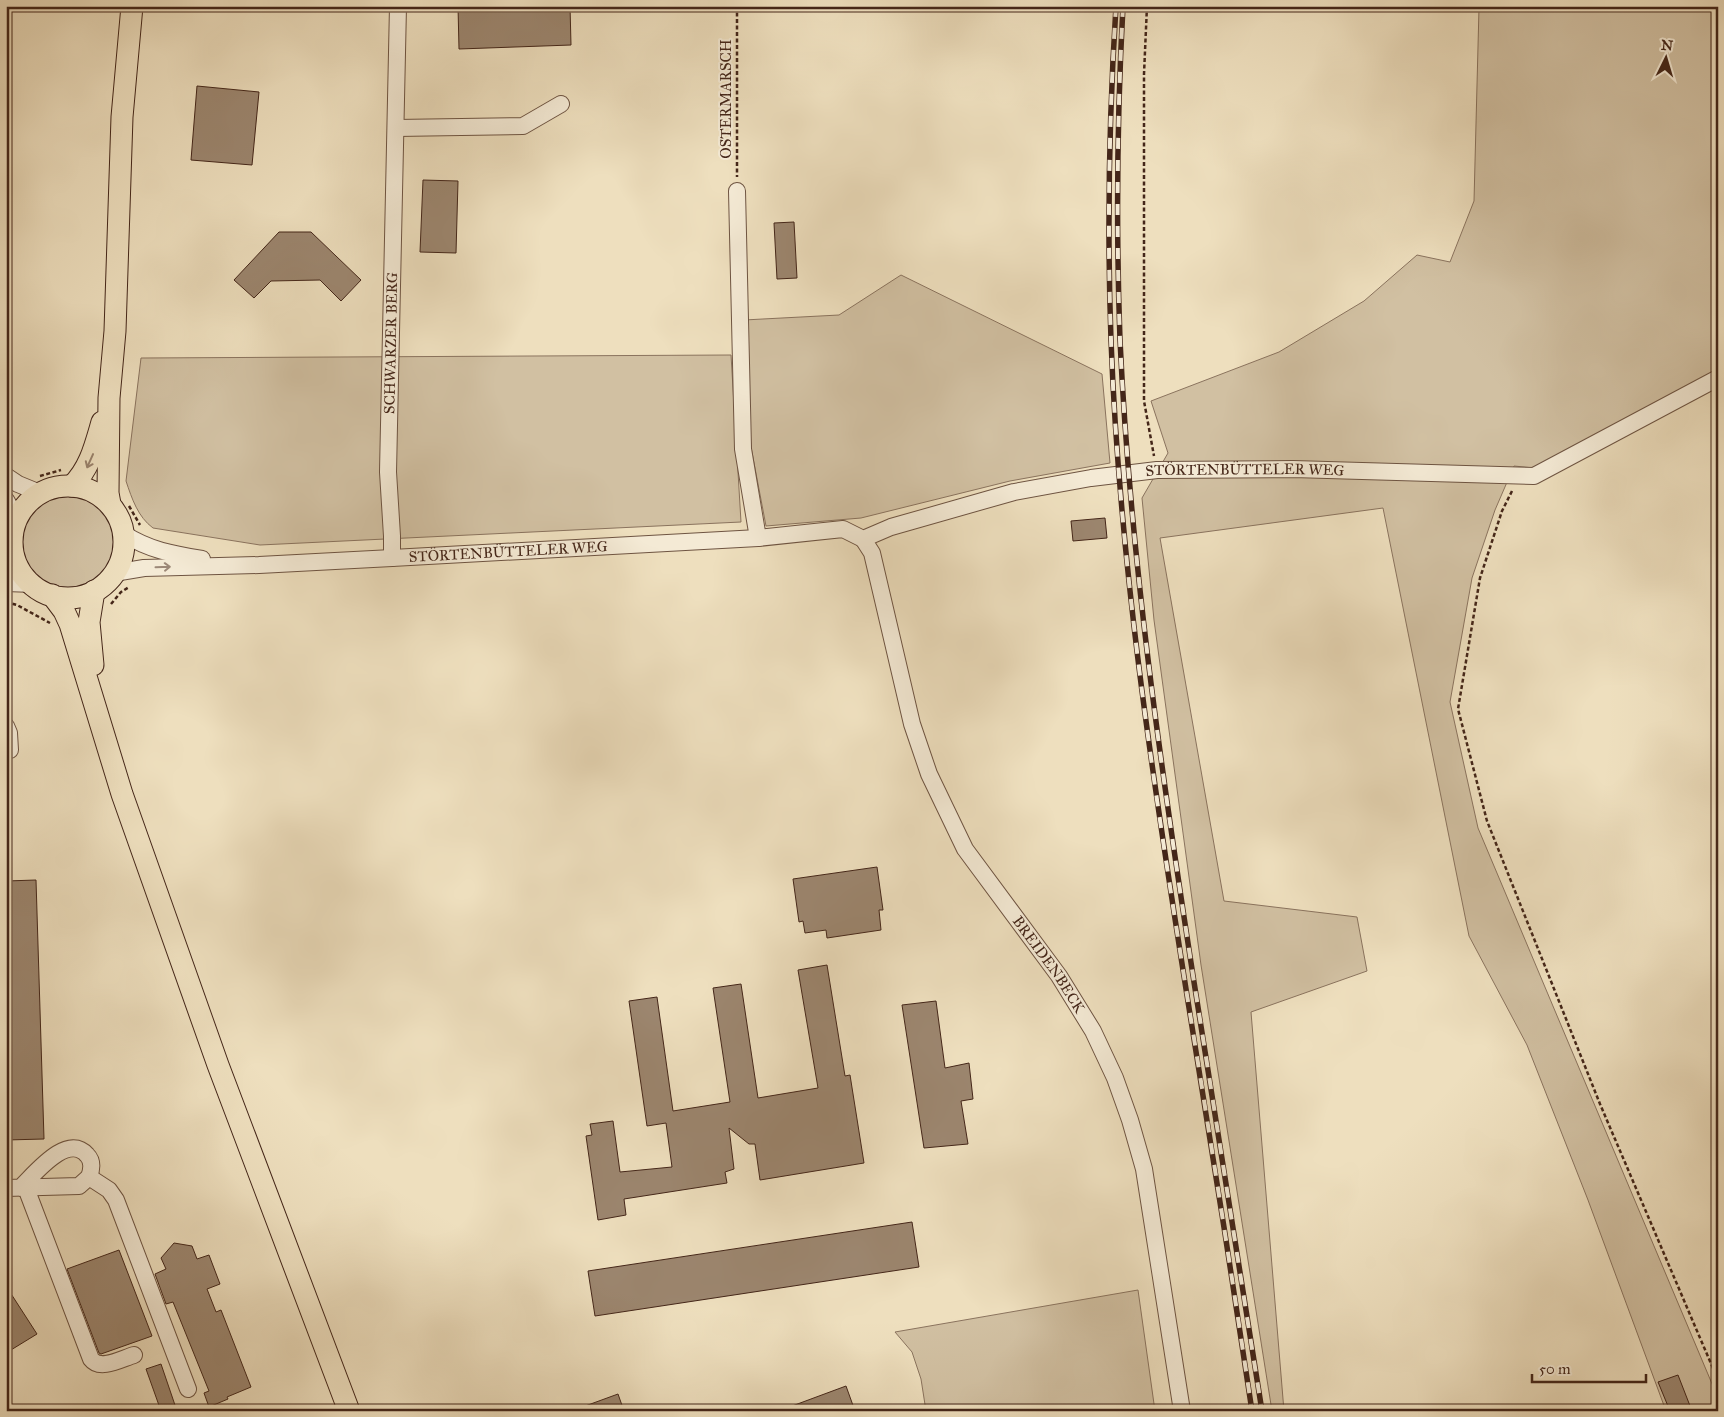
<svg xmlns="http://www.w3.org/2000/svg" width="1724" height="1417" font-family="'IM FELL Great Primer',serif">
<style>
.green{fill:#d1c0a2;stroke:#8a735e}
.building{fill:#9c866f;stroke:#442619}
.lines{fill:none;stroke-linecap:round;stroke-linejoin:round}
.minor-casing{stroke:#6e5442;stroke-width:18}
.major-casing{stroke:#442619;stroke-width:23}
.path{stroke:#442619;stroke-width:2.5;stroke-dasharray:4 2.5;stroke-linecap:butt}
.minor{stroke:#f4ead5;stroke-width:16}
.major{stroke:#eedfbe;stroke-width:21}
.rail-casing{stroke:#442619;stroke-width:5.5}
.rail{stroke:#f4ead5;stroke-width:4;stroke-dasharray:11;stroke-linecap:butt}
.oneway{stroke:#99826c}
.oneway2{stroke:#9c8877}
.labels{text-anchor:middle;stroke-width:4;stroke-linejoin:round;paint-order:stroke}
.street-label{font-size:15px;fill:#442619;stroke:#f4ead5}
</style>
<rect width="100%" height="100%" fill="#eedfbe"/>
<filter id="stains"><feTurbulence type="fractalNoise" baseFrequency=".004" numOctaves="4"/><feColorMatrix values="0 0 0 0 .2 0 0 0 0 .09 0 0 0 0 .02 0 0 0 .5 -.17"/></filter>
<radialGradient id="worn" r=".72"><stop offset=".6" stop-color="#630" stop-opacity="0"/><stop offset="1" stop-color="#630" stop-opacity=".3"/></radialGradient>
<g class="green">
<polygon points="1473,6 1718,6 1718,370 1534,468 1514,466 1495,510 1472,578 1450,702 1478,828 1718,1398 1718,1411 1666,1411 1588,1200 1527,1045 1469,936 1383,508 1160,538 1224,901 1357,917 1367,971 1251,1012 1284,1411 1272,1411 1201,965 1154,620 1142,498 1168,453 1151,401 1279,352 1364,301 1417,255 1450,262 1474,201 1479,8"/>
<polygon points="901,275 1102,374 1110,463 1010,481 861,518 766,526 751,447 744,320 839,315"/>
<path d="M 731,355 L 741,522 L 260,545 L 153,528 C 138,517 132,499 126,481 L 141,358 Z"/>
<circle cx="69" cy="541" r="47"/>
<polygon points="1138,1290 1155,1411 926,1411 921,1379 912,1352 895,1332"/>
</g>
<g class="building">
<polygon points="458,6 570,6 571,45 459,49"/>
<polygon points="197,86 259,92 252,165 191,160"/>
<polygon points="423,180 458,181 456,253 420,252"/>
<polygon points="794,222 797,278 777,279 774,223"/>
<polygon points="279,232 311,232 361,280 341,301 320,280 271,281 254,298 234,280"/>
<polygon points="1105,518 1107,538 1073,541 1071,521"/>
<polygon points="877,867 883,910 879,910 881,930 827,938 826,930 805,933 803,921 799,922 793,879"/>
<polygon points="36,880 44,1139 6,1140 6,881"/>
<polygon points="827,965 845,1076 850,1075 864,1163 760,1180 755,1144 749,1144 729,1128 734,1169 725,1172 727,1183 624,1199 626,1215 598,1220 586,1136 592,1135 590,1124 613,1121 620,1172 672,1167 666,1123 647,1126 629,1001 657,997 673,1111 730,1102 713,988 741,984 758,1098 818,1088 798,970"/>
<polygon points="936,1001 945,1068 969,1063 973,1099 961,1101 968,1144 924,1148 902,1005"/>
<polygon points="912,1222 919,1267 595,1316 588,1271"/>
<polygon points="174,1243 192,1246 197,1259 209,1255 220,1284 207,1289 216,1312 221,1310 251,1387 227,1397 228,1399 209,1407 204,1393 209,1391 173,1302 166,1304 155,1274 166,1269 161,1258"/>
<polygon points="119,1250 152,1336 101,1354 99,1353 67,1269"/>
<polygon points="6,1286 37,1334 6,1353"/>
<polygon points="161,1364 177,1411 161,1411 146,1369"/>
<polygon points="1678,1375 1692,1411 1670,1411 1658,1382"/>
<polygon points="846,1386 855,1411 784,1411 784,1409"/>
<polygon points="618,1394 624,1411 577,1411 577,1409"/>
</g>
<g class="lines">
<g class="minor-casing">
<g id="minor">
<polyline points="396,128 523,126 561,104"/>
<polyline points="737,191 743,449 758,538"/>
<polyline points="6,476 18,484 40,493"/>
<polyline points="6,500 17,519"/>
<path d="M 124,534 C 149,550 172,554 202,559"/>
<path id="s1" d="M 863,539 L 872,553 L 912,724 L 929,774 L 965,849 L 1059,976 L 1093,1031 L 1115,1078 L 1130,1120 L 1144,1169 L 1182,1411"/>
<polyline points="6,550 13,543"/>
<path id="s2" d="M 392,558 L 392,536 L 388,472 L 398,6"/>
<path id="s3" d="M 114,573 L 144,568 L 259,565 L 392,558 L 758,538 L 843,529 L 863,539 L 891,527 L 1014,492 L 1091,478 L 1157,470 L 1293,469 L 1534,476 L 1718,378"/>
<polyline points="6,583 33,584"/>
<polyline points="6,726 9,733 10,750 6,750"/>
<polyline points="89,1177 109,1190 116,1200 188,1389"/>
<path d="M 6,1188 L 79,1186 L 89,1177 C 92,1169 93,1161 87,1155 C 67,1132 34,1175 20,1188"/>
<path d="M 26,1188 L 91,1359 C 100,1371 121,1359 134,1355"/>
</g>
</g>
<g class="major-casing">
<g id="major">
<path d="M 72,486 C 90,468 95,446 102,422"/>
<circle cx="68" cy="542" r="56"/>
<polyline points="110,504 108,493 109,398 115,331 122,117 132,6"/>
<polyline points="52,595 64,611 70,624 122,794 218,1065 349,1411"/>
<polyline points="93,665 89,622 94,591"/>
</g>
</g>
<g class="path">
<polyline points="737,6 737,177"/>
<polyline points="1147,6 1144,74 1144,401 1154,456"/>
<polyline points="6,454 11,461"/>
<polyline points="40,476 61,470"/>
<polyline points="1512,491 1502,511 1480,578 1458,709 1487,821 1600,1104 1718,1380"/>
<polyline points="129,506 140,525"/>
<polyline points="6,602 17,605 50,623"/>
<polyline points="111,604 121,592 129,587"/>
</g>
<use href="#minor" class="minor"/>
<use href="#major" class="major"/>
<g class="rail-casing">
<g id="rail">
<path d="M 1116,6 C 1109,117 1107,229 1111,340 C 1119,558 1152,774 1186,989 C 1209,1130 1231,1270 1252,1411"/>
<path d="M 1123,6 C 1117,117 1116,229 1120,340 C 1130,556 1161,769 1194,982 C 1217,1125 1239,1268 1262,1411"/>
</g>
</g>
<use href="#rail" class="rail"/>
</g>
<defs><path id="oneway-shaft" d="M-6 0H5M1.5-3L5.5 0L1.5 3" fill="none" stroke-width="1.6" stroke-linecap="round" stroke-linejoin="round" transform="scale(1.25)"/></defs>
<use class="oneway" href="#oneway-shaft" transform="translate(90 461) rotate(114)"/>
<use class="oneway2" href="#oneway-shaft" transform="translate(163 567) rotate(-2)"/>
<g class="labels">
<g class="street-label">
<text transform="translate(726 99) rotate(-90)" y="5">OSTERMARSCH</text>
<text dy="5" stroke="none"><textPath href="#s2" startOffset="215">SCHWARZER BERG</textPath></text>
<text dy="5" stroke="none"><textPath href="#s3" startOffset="1144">STÖRTENBÜTTELER WEG</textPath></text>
<text dy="5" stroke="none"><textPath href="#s3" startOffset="395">STÖRTENBÜTTELER WEG</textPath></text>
<text dy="5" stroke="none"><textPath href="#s1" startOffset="471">BREIDENBECK</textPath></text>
</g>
</g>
<rect width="1724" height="1417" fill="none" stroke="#eedfbe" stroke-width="25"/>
<rect x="8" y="8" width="1709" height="1402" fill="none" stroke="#442619" stroke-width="2.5"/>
<rect x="12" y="12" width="1699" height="1392" fill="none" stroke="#442619"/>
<g transform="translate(1666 58) rotate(5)" stroke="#f4ead5" stroke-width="4" paint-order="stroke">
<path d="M0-4L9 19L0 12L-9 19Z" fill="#442619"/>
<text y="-8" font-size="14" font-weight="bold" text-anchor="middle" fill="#442619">N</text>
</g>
<path d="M1532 1374v8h114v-8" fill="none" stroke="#442619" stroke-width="2.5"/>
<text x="1539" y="1374" font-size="15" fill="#442619" stroke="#f4ead5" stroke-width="4" paint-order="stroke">50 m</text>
<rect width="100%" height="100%" filter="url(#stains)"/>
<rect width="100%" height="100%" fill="url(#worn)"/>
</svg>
